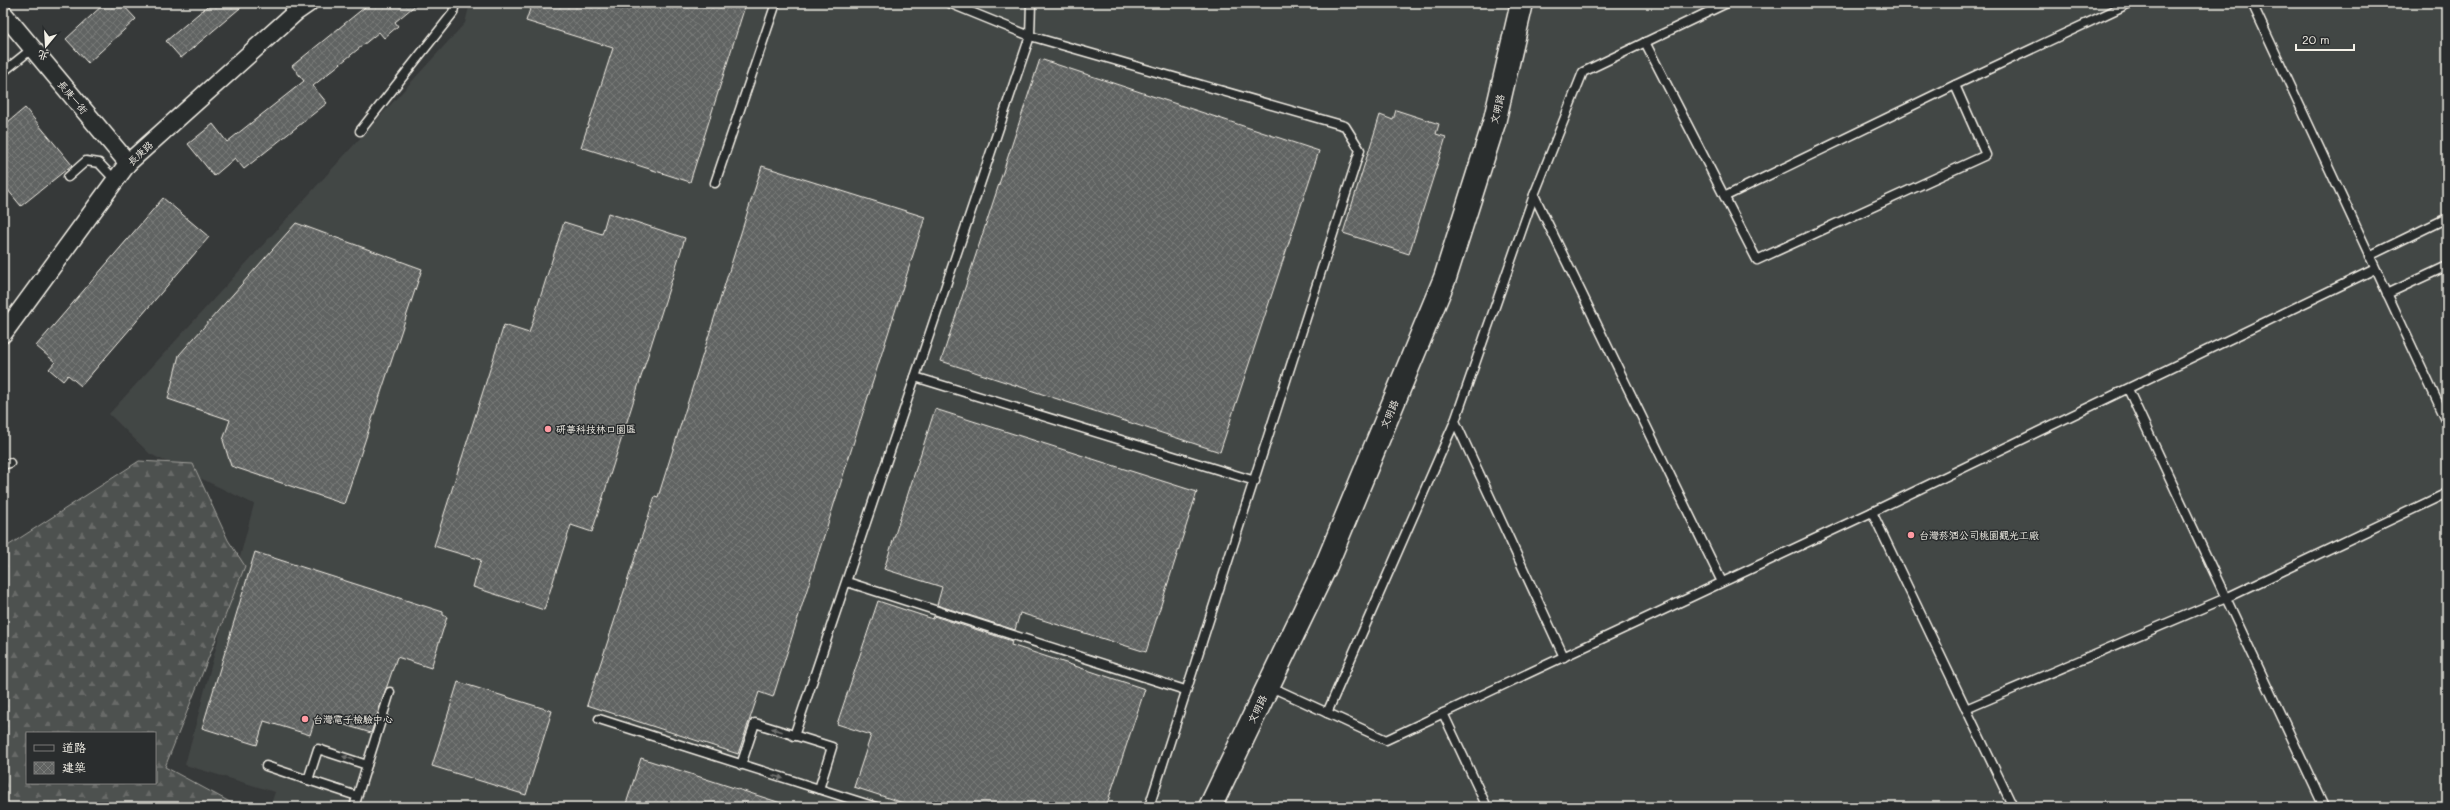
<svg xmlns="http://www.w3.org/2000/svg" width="2450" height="810" font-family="Mali,'LXGW WenKai TC',sans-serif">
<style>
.built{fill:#434645}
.forest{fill:url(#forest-firs);stroke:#a1a19c;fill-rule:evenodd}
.building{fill:url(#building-cross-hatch);stroke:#f4f1e8}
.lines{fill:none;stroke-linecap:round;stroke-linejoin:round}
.lane-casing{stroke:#f4f1e8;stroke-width:11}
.street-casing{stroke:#f4f1e8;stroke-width:20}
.secondary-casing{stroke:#f4f1e8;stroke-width:25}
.lane{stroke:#2a2d2e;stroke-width:8}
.street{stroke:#2a2d2e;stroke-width:17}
.secondary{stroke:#2a2d2e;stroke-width:22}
.oneway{fill:#71726f}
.poi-dot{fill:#ff9aa2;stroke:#2a2d2e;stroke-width:1.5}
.labels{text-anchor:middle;stroke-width:3;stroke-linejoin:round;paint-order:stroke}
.street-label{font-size:10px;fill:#f4f1e8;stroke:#2a2d2e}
.poi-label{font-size:10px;fill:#f4f1e8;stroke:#2a2d2e;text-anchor:start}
</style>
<defs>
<pattern id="forest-firs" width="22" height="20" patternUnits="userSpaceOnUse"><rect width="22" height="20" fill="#4e514f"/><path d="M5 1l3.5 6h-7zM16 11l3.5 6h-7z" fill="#686a68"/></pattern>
<pattern id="building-cross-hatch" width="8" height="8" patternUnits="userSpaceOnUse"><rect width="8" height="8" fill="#616362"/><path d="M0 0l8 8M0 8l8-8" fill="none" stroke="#787a78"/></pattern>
</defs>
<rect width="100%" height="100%" fill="#363939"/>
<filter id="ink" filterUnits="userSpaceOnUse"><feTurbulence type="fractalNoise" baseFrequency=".025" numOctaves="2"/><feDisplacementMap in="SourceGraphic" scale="8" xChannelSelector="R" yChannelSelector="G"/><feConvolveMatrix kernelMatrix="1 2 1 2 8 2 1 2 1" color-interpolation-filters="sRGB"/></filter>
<g filter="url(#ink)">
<polygon class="built" points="470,3 2447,3 2447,807 270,807 275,792 185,765 254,504 150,454 109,414 465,23"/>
<path class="forest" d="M 139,461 L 193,464 L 228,540 L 245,566 L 165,767 L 239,807 L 3,807 L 3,549 ZM 27,733 L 155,733 L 155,783 L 27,783 Z"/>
<g class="building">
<polygon points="105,3 121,3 136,19 88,63 66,39"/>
<polygon points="211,3 246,3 181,58 166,41"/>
<polygon points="370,3 418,3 395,22 398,26 384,38 379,32 313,86 327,103 244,169 235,158 214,176 188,144 213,124 227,142 304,81 292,66"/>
<polygon points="532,3 746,3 690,182 581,147 613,48 526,21"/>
<polygon points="1040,59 1319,151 1220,452 941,361"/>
<polygon points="25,108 72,165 21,206 3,184 3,126"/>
<polygon points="1396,110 1439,124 1436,134 1446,137 1409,254 1343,233 1380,115 1393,120"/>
<polygon points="762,166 925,217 773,697 759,692 738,754 587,705 655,496 658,497"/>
<polygon points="163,198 209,237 81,386 68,375 63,381 49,369 55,362 36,346"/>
<polygon points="608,213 685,238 592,532 571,525 544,610 473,587 481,560 434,546 504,325 529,333 564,222 602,234"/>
<polygon points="296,223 422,269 344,504 231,466 223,440 230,420 168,399 179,355"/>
<polygon points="935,409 1197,492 1146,652 1020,613 1015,630 937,605 942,587 884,569"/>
<polygon points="255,552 443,612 443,615 447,617 431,668 397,657 371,733 316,716 310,735 264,721 257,745 202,728"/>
<polygon points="878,601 933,619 934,616 1012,641 1011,645 1145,689 1106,807 916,807 854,787 871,735 837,724"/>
<polygon points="458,682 552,711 526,795 432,766"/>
<polygon points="641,758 784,804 783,807 625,807"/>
</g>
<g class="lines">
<g class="lane-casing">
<g id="lane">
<polyline points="949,3 1030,36 1345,126 1360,150 1149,807"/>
<polyline points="2252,3 2447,422"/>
<polyline points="1645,42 1757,260 1986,155 1955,85 2130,3"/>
<polyline points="3,72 33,48"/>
<polyline points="360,131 453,13 455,3"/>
<polyline points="68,177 86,161 99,163 115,180"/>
<polyline points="715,183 776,3"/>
<polyline points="1534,195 1722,582"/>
<polyline points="1726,196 1955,85"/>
<polyline points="2369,256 2447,218"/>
<polyline points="2387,294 2447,266"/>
<polyline points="915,377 1255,481"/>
<polyline points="2128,389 2324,807"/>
<polyline points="1455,421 1564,657"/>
<polyline points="3,465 10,463"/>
<polyline points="1872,512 2013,807"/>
<polyline points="847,582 1185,690"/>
<polyline points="1269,686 1386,740 1872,512 2375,269"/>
<polyline points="1966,709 2226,598 2447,493"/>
<polyline points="1327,713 1455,421 1534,195 1583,72 1727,3"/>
<polyline points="1443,713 1487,807"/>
<polyline points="599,719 819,789 832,747 755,723 741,765"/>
<polyline points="794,736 1030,36 1031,3"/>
<polyline points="367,765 390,692"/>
<polyline points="266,766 308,780"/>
<polyline points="819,789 876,807"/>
<polyline points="354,807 367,765 318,749 308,780 357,796"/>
</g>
</g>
<g class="street-casing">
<g id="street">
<polyline points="3,13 128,163"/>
<polyline points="3,334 128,163 296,12 309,3"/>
</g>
</g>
<g class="secondary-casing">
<polyline id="secondary" points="1210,807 1325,568 1445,278 1494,123 1522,3"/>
</g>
<use href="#lane" class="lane"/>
<use href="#street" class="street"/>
<use href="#secondary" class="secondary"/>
</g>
<defs><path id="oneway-solid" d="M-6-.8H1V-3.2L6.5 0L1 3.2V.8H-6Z"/></defs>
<g class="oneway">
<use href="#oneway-solid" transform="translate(777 730) rotate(-162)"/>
<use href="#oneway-solid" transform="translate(348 758) rotate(-162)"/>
<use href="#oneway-solid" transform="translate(778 777) rotate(18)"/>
</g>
</g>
<g class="poi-dot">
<circle cx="548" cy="429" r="4"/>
<circle cx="1911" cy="535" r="4"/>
<circle cx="305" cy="719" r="4"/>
</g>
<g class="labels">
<g class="street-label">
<text transform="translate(73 97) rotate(50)" y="4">長庚一街</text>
<text transform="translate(1497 109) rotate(-76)" y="4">文明路</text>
<text transform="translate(140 153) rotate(-43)" y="4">長庚路</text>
<text transform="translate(1389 414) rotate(-67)" y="4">文明路</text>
<text transform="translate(1257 709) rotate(-64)" y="4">文明路</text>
</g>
<g class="poi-label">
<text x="556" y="433">研華科技林口園區</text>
<text x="1919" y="539">台灣菸酒公司桃園觀光工廠</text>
<text x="313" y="723">台灣電子檢驗中心</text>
</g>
</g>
<rect width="2450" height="810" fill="none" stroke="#2a2d2e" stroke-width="16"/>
<rect x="8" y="8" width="2434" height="794" fill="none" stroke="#f4f1e8" stroke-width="1.5" filter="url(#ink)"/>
<rect x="26" y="732" width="130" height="52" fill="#2a2d2e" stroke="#7b7b78"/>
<rect x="34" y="745" width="20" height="6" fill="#2a2d2e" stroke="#7b7b78"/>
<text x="62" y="752" font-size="12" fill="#f4f1e8">道路</text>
<rect x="34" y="762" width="20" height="12" fill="url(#building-cross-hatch)" stroke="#7b7b78"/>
<text x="62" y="772" font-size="12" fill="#f4f1e8">建築</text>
<g transform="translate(46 46) rotate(198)" stroke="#2a2d2e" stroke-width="3" paint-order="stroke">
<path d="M0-3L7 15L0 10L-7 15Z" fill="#f4f1e8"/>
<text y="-6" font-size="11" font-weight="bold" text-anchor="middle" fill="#f4f1e8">北</text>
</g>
<path d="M2296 44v6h58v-6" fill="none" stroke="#f4f1e8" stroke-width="2"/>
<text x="2302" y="44" font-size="12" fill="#f4f1e8" stroke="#2a2d2e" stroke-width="3" paint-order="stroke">20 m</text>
</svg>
